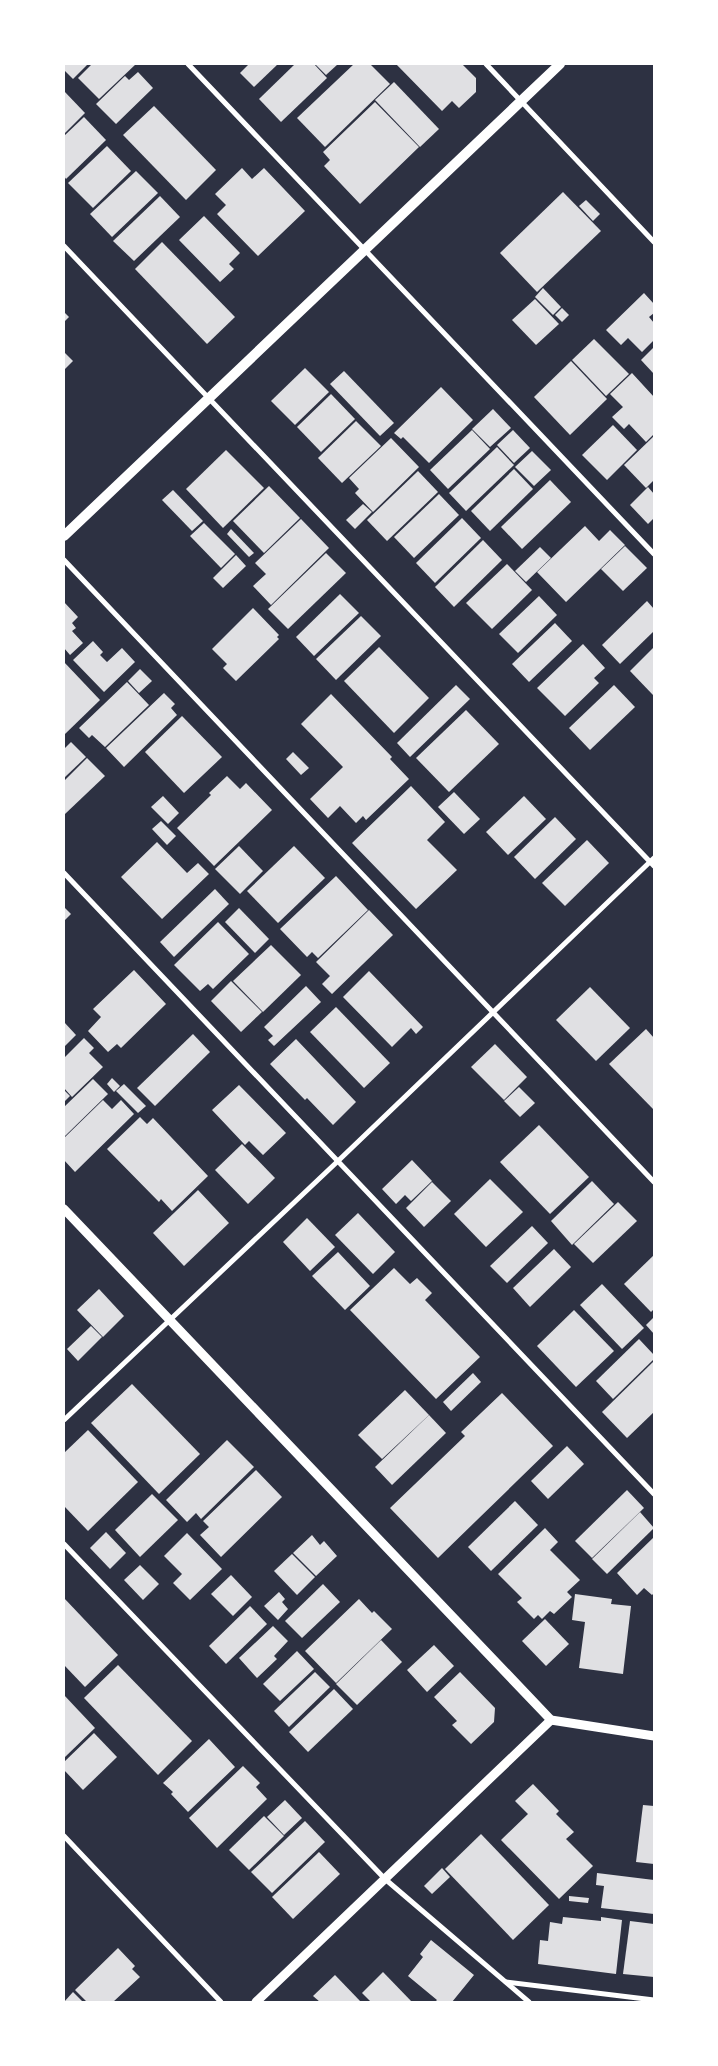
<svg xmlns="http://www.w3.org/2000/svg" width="718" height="2066" font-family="Roboto,sans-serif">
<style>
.building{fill:#e0e0e3}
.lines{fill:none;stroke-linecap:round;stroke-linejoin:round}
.minor{stroke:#fff;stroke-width:5}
.tertiary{stroke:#fff;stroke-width:9}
.secondary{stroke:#fff;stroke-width:10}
</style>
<rect width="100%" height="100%" fill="#2d3142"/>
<g class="building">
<polygon points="64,64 88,64 73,79 64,70"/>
<polygon points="92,64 136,64 99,99 78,78"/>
<polygon points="249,64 278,64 254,87 240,73"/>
<polygon points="295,64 314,64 327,78 281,122 259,99"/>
<polygon points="315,64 338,64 326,75"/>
<polygon points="354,64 370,64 390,84 325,147 297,118"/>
<polygon points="396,64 462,64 476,78 476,92 459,108 452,101 442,111"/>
<polygon points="138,72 153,88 116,124 96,104 125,76 129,80"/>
<polygon points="394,82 439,129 420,147 375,100"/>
<polygon points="64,91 85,113 64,134"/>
<polygon points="375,102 419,147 360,204 324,166 330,160 323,152"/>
<polygon points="154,106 216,170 186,200 123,135"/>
<polygon points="84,117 106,140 66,179 64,176 64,136"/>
<polygon points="107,146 131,171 93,208 68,183"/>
<polygon points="242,168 252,179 264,168 305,211 258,256 217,214 226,205 215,194"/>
<polygon points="136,171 158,193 112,237 90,214"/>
<polygon points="563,192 601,231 537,292 500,253"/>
<polygon points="160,196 180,217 134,261 113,241"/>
<polygon points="586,200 600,214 593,221 579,206"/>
<polygon points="204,216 240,253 229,264 234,269 220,282 179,240"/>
<polygon points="162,242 235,317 207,344 135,269"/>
<polygon points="543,288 561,307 553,315 535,297"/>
<polygon points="644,293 654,304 654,313 649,317 654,323 654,340 642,352 628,338 621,345 606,330"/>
<polygon points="535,299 559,324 536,345 512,320"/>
<polygon points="562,308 569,315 562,322 555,315"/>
<polygon points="64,312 69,317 64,322"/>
<polygon points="594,339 629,374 606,396 572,360"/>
<polygon points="654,347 654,374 641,360"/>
<polygon points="64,352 73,361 64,370"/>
<polygon points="571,361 607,399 570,435 534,397"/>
<polygon points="305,368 329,392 295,425 271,401"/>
<polygon points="344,371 394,423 380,436 330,384"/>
<polygon points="632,373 654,397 654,434 646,442 629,424 624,429 612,417 623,407 610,394"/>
<polygon points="441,387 473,420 429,463 403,437 401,439 394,433"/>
<polygon points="331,394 355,419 321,452 297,427"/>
<polygon points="493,409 511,428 490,447 472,429"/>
<polygon points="356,421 381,446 342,483 318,458"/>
<polygon points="613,425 637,450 607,480 582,455"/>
<polygon points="472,430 490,449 448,489 430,470"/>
<polygon points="513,430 530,448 514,463 497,445"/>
<polygon points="654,436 654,480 646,488 624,465"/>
<polygon points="391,438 419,467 373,512 355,493 359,489 349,478"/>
<polygon points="497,447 514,465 466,511 449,493"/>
<polygon points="226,450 264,488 223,528 186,489"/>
<polygon points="532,451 551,470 534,486 515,467"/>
<polygon points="514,469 533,489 490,531 471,511"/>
<polygon points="418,471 438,492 387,541 367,520"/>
<polygon points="550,480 571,502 522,549 501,527"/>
<polygon points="269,486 300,518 264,553 233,521"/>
<polygon points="648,487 654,494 654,518 648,524 630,505"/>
<polygon points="173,490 203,521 192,531 162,500"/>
<polygon points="439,494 459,515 414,558 394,537"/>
<polygon points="363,504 372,512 355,529 346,520"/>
<polygon points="462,518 481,538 435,583 416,563"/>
<polygon points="301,519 329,548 271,605 253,586 266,574 255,563"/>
<polygon points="204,523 235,554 221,568 190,536"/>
<polygon points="585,526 599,541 610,530 625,545 566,602 537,572"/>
<polygon points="231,529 254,553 249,557 227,534"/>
<polygon points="483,540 502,560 454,607 435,587"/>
<polygon points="625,546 647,568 623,591 601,569"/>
<polygon points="540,547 551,558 526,582 515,571"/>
<polygon points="326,553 346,573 288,629 268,609"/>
<polygon points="236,555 246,566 223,588 213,578"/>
<polygon points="507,564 532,590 492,629 466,603"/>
<polygon points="340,594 359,613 314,656 296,637"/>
<polygon points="539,596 557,615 518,653 499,634"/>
<polygon points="647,601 654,609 654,631 620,664 602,645"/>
<polygon points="64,602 78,617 72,623 76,628 72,631 83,643 70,655 64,648"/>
<polygon points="253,608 279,635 277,637 279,639 236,681 223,668 227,664 212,649"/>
<polygon points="361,616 381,636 336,680 316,659"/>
<polygon points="555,623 572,641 529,682 512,664"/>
<polygon points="93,641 103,652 100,655 107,662 122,648 135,662 104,692 73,660"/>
<polygon points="583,644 605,668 594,678 599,683 565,716 537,688"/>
<polygon points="379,647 429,698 394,733 344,681"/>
<polygon points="654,647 654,694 653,695 630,671"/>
<polygon points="64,662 100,700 64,735"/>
<polygon points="140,669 152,681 139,693 128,681"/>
<polygon points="127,682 149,705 105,747 92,735 89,738 79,728"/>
<polygon points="456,685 470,699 410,757 397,743"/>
<polygon points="614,685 635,707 590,750 569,728"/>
<polygon points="164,693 175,704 171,708 177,715 124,767 106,748"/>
<polygon points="331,694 392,757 390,759 409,779 366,820 363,816 356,823 340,806 328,818 310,799 343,767 301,724"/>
<polygon points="466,710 499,744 449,792 416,758"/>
<polygon points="182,716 222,757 184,793 145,752"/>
<polygon points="71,742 86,757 64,778 64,749"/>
<polygon points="293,752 309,768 301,775 286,759"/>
<polygon points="87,758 105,776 65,814 64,781"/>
<polygon points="227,776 240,789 246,783 272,810 214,866 177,828 211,795 209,793"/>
<polygon points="411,786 445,822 427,840 457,870 416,909 352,843"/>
<polygon points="454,792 480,819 464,834 438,807"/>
<polygon points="163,796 179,813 168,824 151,807"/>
<polygon points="524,796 546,819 508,855 486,832"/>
<polygon points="555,817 576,839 535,879 514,857"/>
<polygon points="161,821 176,836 167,845 152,829"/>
<polygon points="587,840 609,863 565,906 542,883"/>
<polygon points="157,842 187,873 198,863 209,874 162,919 121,877"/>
<polygon points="239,846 263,871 240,894 215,869"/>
<polygon points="294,846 325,878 278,923 247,891"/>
<polygon points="336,876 368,910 318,958 312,952 307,957 280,929"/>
<polygon points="215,889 229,904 174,957 160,942"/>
<polygon points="64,907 71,914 64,921"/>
<polygon points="239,908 269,939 255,953 225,922"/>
<polygon points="369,910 393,935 332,994 322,984 330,976 316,962"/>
<polygon points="218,922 249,954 213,989 208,984 200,991 174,965"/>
<polygon points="271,945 301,975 263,1012 233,981"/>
<polygon points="134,970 166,1004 121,1048 117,1044 108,1052 88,1031 101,1017 93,1009"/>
<polygon points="369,971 423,1027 416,1034 411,1028 392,1047 343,997"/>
<polygon points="231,981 262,1012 241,1032 211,1001"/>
<polygon points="306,986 321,1002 274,1046 268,1040 273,1036 264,1027"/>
<polygon points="590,987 630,1028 596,1061 556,1020"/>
<polygon points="336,1007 390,1063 364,1088 310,1032"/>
<polygon points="64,1022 76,1035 64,1047"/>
<polygon points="646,1029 654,1038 654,1110 609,1064"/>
<polygon points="193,1034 210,1052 155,1106 137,1088"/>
<polygon points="84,1038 94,1048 89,1053 103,1067 72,1097 64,1088 64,1058"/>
<polygon points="296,1039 356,1102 333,1125 307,1098 305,1100 270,1064"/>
<polygon points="495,1044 527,1077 504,1100 471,1067"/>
<polygon points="112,1078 120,1086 114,1092 107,1084"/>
<polygon points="93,1079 108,1094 64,1137 64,1107"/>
<polygon points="124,1084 146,1106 138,1113 116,1091"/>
<polygon points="239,1085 286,1133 263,1155 249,1141 245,1145 212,1110"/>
<polygon points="519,1087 535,1103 520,1117 504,1101"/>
<polygon points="64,1090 70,1096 64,1102"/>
<polygon points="103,1100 112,1109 121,1100 134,1114 75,1172 64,1160 64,1138"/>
<polygon points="140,1117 147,1124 153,1118 208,1176 172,1211 161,1199 159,1202 107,1149"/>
<polygon points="539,1125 589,1177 550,1214 500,1162"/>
<polygon points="242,1144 275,1178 248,1204 215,1170"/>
<polygon points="412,1160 432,1181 411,1201 405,1195 396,1204 382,1189"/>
<polygon points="490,1179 523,1212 486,1247 454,1214"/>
<polygon points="592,1181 614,1204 572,1245 551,1221"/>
<polygon points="432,1182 451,1201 424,1227 406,1208"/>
<polygon points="198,1190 229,1223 184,1266 153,1233"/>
<polygon points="618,1202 637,1221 593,1263 574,1244"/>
<polygon points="358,1213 395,1252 373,1274 335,1235"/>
<polygon points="307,1218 335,1247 310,1271 283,1242"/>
<polygon points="532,1226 548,1243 507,1283 490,1266"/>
<polygon points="554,1249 571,1267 530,1307 513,1288"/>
<polygon points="338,1252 370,1286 345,1310 312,1276"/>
<polygon points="654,1255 654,1309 651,1312 624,1284"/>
<polygon points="394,1268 410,1284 417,1278 432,1293 425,1300 480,1357 436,1399 350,1310"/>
<polygon points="602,1284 644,1328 622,1349 580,1305"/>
<polygon points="99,1289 124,1316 103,1337 77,1310"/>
<polygon points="574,1310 614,1351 576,1387 537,1346"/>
<polygon points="654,1317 654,1334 646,1325"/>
<polygon points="91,1326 102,1337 78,1361 67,1349"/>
<polygon points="639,1339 654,1355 654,1359 613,1399 596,1381"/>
<polygon points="654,1361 654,1412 627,1438 602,1412"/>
<polygon points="473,1373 481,1382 451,1411 443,1402"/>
<polygon points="132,1384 200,1454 159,1494 91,1423"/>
<polygon points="405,1390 429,1415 382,1459 358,1435"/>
<polygon points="502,1393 553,1446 438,1558 390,1508 465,1436 461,1432"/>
<polygon points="429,1415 446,1433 392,1485 375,1467"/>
<polygon points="88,1430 138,1482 88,1531 64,1506 64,1453"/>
<polygon points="227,1440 254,1467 201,1519 196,1513 187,1522 166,1500"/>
<polygon points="567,1446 584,1464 548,1499 531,1481"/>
<polygon points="256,1470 282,1497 221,1557 200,1535 209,1527 203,1521"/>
<polygon points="627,1490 644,1508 592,1558 575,1541"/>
<polygon points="152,1494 178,1520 140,1557 115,1530"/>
<polygon points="515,1501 538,1525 491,1571 468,1547"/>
<polygon points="640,1512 654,1528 607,1574 592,1559"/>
<polygon points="545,1528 558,1542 550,1550 580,1580 567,1592 572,1597 554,1614 550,1611 542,1619 538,1615 534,1619 517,1602 522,1598 498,1574"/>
<polygon points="106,1532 126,1553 110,1569 90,1548"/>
<polygon points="187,1533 222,1569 190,1600 173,1583 182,1574 164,1556"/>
<polygon points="312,1535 320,1545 324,1541 337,1556 316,1576 293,1553"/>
<polygon points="654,1537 654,1593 652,1595 644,1588 637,1595 617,1573"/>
<polygon points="292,1554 315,1577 297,1595 274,1571"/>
<polygon points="140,1565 159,1584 143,1600 124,1580"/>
<polygon points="231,1575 252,1597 233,1616 211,1594"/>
<polygon points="323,1584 340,1602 302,1638 285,1621"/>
<polygon points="279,1592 285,1599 282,1602 288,1609 278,1620 264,1606"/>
<polygon points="575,1594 612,1599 611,1604 631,1606 623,1674 579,1668 585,1622 572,1620"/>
<polygon points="64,1598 118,1655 85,1687 64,1665"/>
<polygon points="359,1599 372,1613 374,1611 392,1629 336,1683 305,1651"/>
<polygon points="250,1606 267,1624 226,1664 209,1646"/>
<polygon points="545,1619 569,1644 546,1666 522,1641"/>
<polygon points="273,1626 288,1641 274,1656 277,1659 257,1678 239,1658"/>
<polygon points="381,1640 402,1662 357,1705 336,1684"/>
<polygon points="434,1645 454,1666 427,1692 407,1670"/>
<polygon points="297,1651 314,1669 280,1701 263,1684"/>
<polygon points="118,1665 192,1741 158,1775 84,1698"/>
<polygon points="315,1672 330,1687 289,1727 274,1711"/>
<polygon points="460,1672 495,1708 494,1722 471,1744 452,1725 457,1721 434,1697"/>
<polygon points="334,1689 353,1709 308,1752 289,1732"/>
<polygon points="64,1695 95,1728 65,1757 64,1755"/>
<polygon points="94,1733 117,1757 83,1790 64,1770 64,1762"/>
<polygon points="209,1739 235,1767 188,1812 171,1794 173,1792 163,1783"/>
<polygon points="243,1766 260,1783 256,1787 267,1799 217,1848 189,1818"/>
<polygon points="533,1784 559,1811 556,1814 574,1832 566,1839 593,1866 559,1899 501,1840 528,1814 515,1801"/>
<polygon points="285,1800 302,1818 284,1835 267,1817"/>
<polygon points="643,1805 654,1806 654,1864 636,1862"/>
<polygon points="264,1816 284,1836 249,1870 229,1850"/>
<polygon points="305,1821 325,1842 272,1893 251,1872"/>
<polygon points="481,1834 549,1905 513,1940 445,1869"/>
<polygon points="319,1852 340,1874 293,1919 272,1897"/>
<polygon points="442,1868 450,1877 432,1894 424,1886"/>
<polygon points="597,1873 654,1880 654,1914 601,1908 604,1886 596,1885"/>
<polygon points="569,1896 589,1898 588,1903 569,1901"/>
<polygon points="563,1917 601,1921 601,1917 622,1920 616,1974 538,1964 540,1940 548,1941 550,1922 562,1924"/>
<polygon points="630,1921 654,1924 654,1977 623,1974"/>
<polygon points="431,1940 474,1975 452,2002 435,2002 437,2000 408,1976 423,1957 420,1954"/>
<polygon points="118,1948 135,1966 132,1969 140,1977 113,2002 87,2002 75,1990"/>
<polygon points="383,1972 412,2002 371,2002 362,1993"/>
<polygon points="335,1975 361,2002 320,2002 313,1996"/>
<polygon points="73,1992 83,2002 64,2002"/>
</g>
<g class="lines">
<g class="minor">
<polyline points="188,64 654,554"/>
<polyline points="486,64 654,242"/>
<polyline points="64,246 654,866"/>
<polyline points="64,560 654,1182"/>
<polyline points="64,873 654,1494"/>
<polyline points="64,1420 338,1161 654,858"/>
<polyline points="64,1544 385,1879 529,2002"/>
<polyline points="64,1836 221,2002"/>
<polyline points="506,1982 654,2000"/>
</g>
<g class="tertiary">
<polyline points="64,1209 551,1720 654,1736"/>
<polyline points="256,2002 551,1720"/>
</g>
<polyline class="secondary" points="64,536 560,64"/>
</g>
<rect width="718" height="2066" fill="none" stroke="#ffffff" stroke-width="130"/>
</svg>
